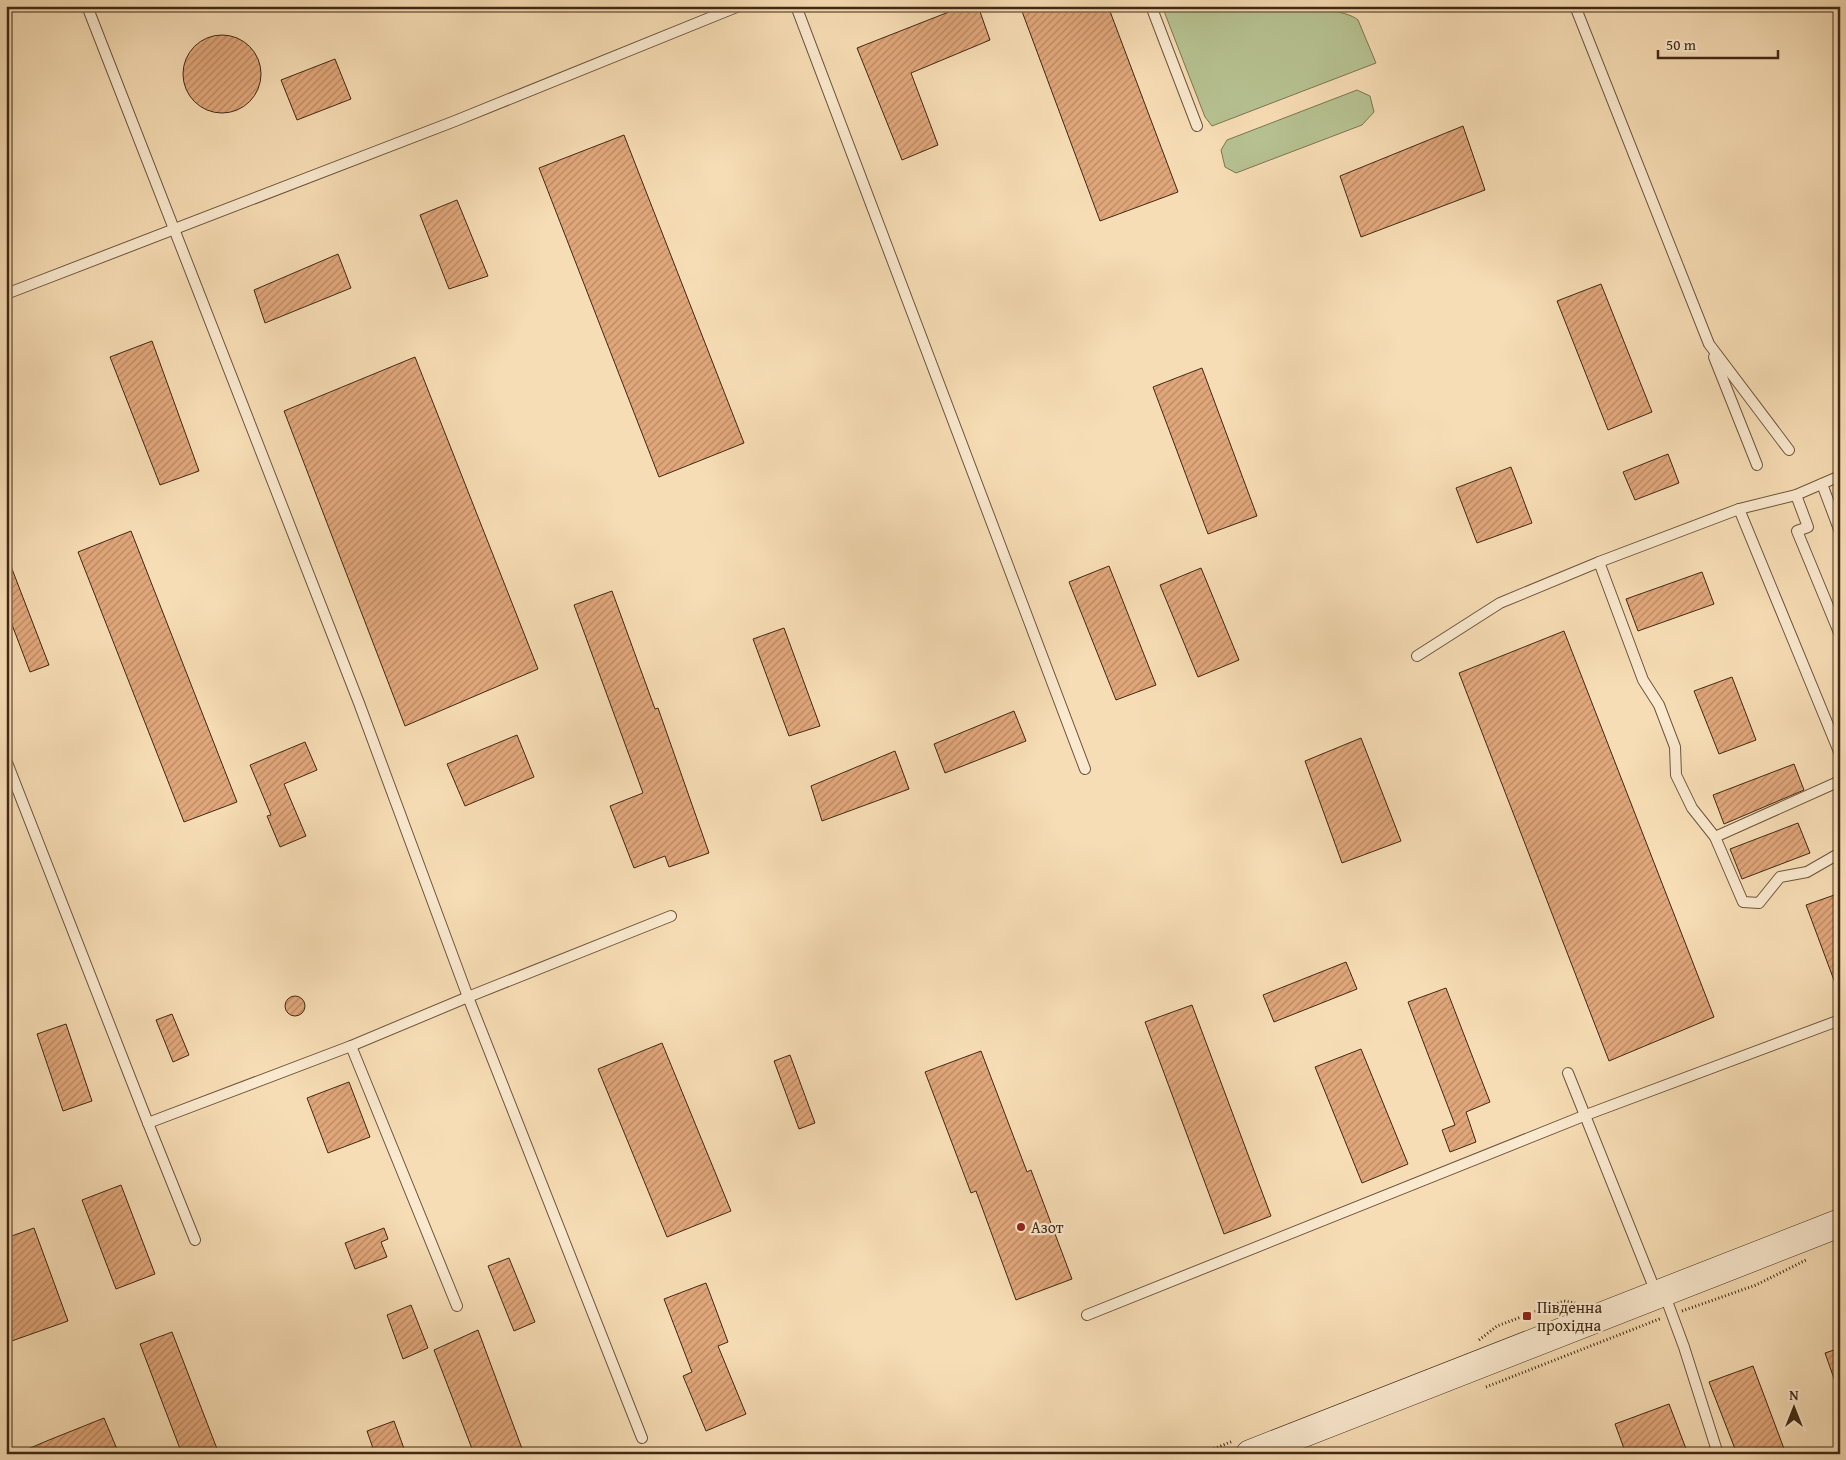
<svg xmlns="http://www.w3.org/2000/svg" width="1846" height="1460" font-family="'Gentium Book Plus',serif">
<style>
.grass{fill:#b7c292;stroke:#7c7653}
.building{fill:url(#building-hatch);stroke:#412914}
.lines{fill:none;stroke-linecap:round;stroke-linejoin:round}
.lane-casing{stroke:#6e563c;stroke-width:12}
.secondary-casing{stroke:#412914;stroke-width:29}
.path{stroke:#412914;stroke-width:3;stroke-dasharray:1 2.5;stroke-linecap:butt}
.lane{stroke:#fae9cf;stroke-width:10}
.secondary{stroke:#fae9cf;stroke-width:28}
.poi-dot{fill:#8f2418;stroke:#fae9cf;stroke-width:2}
.labels{text-anchor:middle;stroke-width:4.5;stroke-linejoin:round;paint-order:stroke}
.poi-label{font-size:16px;fill:#412914;stroke:#fae9cf;text-anchor:start}
</style>
<defs>
<pattern id="building-hatch" width="6" height="6" patternUnits="userSpaceOnUse" patternTransform="scale(1.25)"><rect width="6" height="6" fill="#e1a77b"/><path d="M-1 1l2-2M0 6l6-6M5 7l2-2" fill="none" stroke="#b88864"/></pattern>
</defs>
<rect width="100%" height="100%" fill="#f7ddb5"/>
<filter id="stains"><feTurbulence type="fractalNoise" baseFrequency=".004" numOctaves="4"/><feColorMatrix values="0 0 0 0 .2 0 0 0 0 .09 0 0 0 0 .02 0 0 0 .5 -.17"/></filter>
<radialGradient id="worn" r=".72"><stop offset=".6" stop-color="#630" stop-opacity="0"/><stop offset="1" stop-color="#630" stop-opacity=".3"/></radialGradient>
<g class="grass">
<path d="M 1162,6 C 1200,6 1336,0 1358,20 L 1376,63 L 1212,126 L 1205,117 Z"/>
<polygon points="1357,90 1370,96 1374,112 1362,125 1236,173 1225,167 1221,150 1227,140"/>
</g>
<g class="building">
<polygon points="964,6 978,6 990,40 911,73 938,145 902,160 857,48"/>
<polygon points="1020,6 1108,6 1178,192 1100,221"/>
<circle cx="222" cy="74" r="39"/>
<polygon points="335,59 351,99 297,120 281,80"/>
<polygon points="1463,126 1485,190 1361,237 1340,176"/>
<polygon points="624,135 744,443 659,477 539,168"/>
<polygon points="457,200 488,276 449,289 420,215"/>
<polygon points="338,254 351,288 265,323 254,290"/>
<polygon points="1601,284 1652,412 1608,430 1557,301"/>
<polygon points="152,341 199,471 160,485 110,357"/>
<polygon points="415,357 538,669 405,726 284,411"/>
<polygon points="1202,368 1257,516 1208,534 1153,387"/>
<polygon points="1668,454 1679,483 1635,500 1623,472"/>
<polygon points="1511,467 1532,523 1477,543 1456,488"/>
<polygon points="131,531 237,802 184,822 78,552"/>
<polygon points="7,556 49,665 30,672 6,609"/>
<polygon points="1109,566 1156,685 1116,700 1069,582"/>
<polygon points="1201,568 1239,660 1198,677 1160,585"/>
<polygon points="1702,572 1714,604 1638,631 1626,599"/>
<polygon points="612,591 655,709 658,708 709,853 669,867 665,856 634,868 610,806 643,793 574,605"/>
<polygon points="784,628 820,726 789,736 753,639"/>
<polygon points="1564,631 1714,1017 1609,1061 1459,673"/>
<polygon points="1732,677 1756,740 1719,754 1694,691"/>
<polygon points="1014,711 1026,741 945,773 934,744"/>
<polygon points="517,735 534,777 465,806 447,764"/>
<polygon points="1361,738 1401,841 1342,863 1305,761"/>
<polygon points="305,742 317,770 284,784 306,836 280,847 267,816 271,815 250,765"/>
<polygon points="895,751 909,789 822,821 811,786"/>
<polygon points="1794,764 1804,790 1724,824 1713,795"/>
<polygon points="1798,823 1810,853 1742,879 1730,849"/>
<polygon points="1840,893 1840,990 1838,991 1806,905"/>
<polygon points="1346,962 1357,989 1274,1022 1263,995"/>
<polygon points="1446,988 1490,1102 1466,1112 1476,1142 1450,1152 1442,1130 1455,1125 1408,1002"/>
<circle cx="295" cy="1006" r="10"/>
<polygon points="1192,1005 1271,1216 1224,1234 1145,1022"/>
<polygon points="172,1014 189,1055 173,1062 156,1020"/>
<polygon points="66,1024 92,1101 63,1111 37,1034"/>
<polygon points="662,1043 731,1211 667,1237 598,1069"/>
<polygon points="1361,1049 1408,1164 1362,1183 1315,1067"/>
<polygon points="981,1051 1027,1172 1031,1170 1072,1279 1016,1300 976,1191 971,1193 925,1072"/>
<polygon points="790,1055 815,1123 799,1129 774,1061"/>
<polygon points="349,1082 370,1137 328,1153 307,1098"/>
<polygon points="121,1185 155,1274 116,1289 82,1200"/>
<polygon points="34,1228 68,1321 6,1343 6,1238"/>
<polygon points="384,1228 388,1239 381,1242 387,1257 355,1269 345,1243"/>
<polygon points="509,1258 535,1322 514,1331 488,1266"/>
<polygon points="706,1283 728,1342 718,1346 746,1414 706,1431 683,1376 692,1372 664,1299"/>
<polygon points="411,1305 428,1348 403,1359 387,1315"/>
<polygon points="478,1330 524,1454 474,1454 434,1350"/>
<polygon points="172,1332 219,1454 182,1454 140,1344"/>
<polygon points="1840,1348 1840,1390 1838,1390 1825,1353"/>
<polygon points="1753,1366 1786,1454 1737,1454 1709,1382"/>
<polygon points="1669,1404 1688,1454 1626,1454 1615,1424"/>
<polygon points="104,1418 119,1454 16,1454 49,1440"/>
<polygon points="394,1421 406,1454 375,1454 367,1431"/>
</g>
<g class="lines">
<g class="lane-casing">
<g id="lane">
<polyline points="87,6 359,703 468,997 671,916"/>
<polyline points="796,6 1085,769"/>
<polyline points="1151,6 1197,126"/>
<polyline points="1575,6 1709,344 1789,450"/>
<polyline points="6,294 455,121 739,6"/>
<polyline points="1714,357 1757,465"/>
<polyline points="1822,484 1840,532"/>
<polyline points="1796,495 1808,527 1797,531 1840,635"/>
<polyline points="1739,509 1840,754"/>
<polyline points="1599,562 1643,680 1659,705 1675,747 1676,775 1692,808 1715,837"/>
<polyline points="1417,656 1500,603 1599,562 1739,509 1796,495 1840,476"/>
<polyline points="6,760 148,1123"/>
<polyline points="1840,781 1715,837 1743,902 1759,903 1780,877 1807,872 1840,853"/>
<polyline points="351,1046 468,997 642,1438"/>
<polyline points="1568,1073 1657,1295"/>
<polyline points="195,1240 148,1123 351,1046 457,1306"/>
<polyline points="1664,1293 1684,1347 1718,1454"/>
<polyline points="1087,1315 1586,1115 1840,1020"/>
</g>
</g>
<g class="secondary-casing">
<polyline id="secondary" points="1250,1454 1840,1223"/>
</g>
<g class="path">
<polyline points="1682,1311 1756,1285 1806,1260"/>
<polyline points="1479,1340 1497,1326 1564,1301 1575,1303"/>
<polyline points="1486,1387 1662,1318"/>
<polyline points="1201,1454 1233,1441"/>
</g>
<use href="#lane" class="lane"/>
<use href="#secondary" class="secondary"/>
</g>
<g class="poi-dot">
<circle cx="1021" cy="1227" r="5"/>
<rect x="1522" y="1311" width="10" height="10" rx="2.5"/>
</g>
<g class="labels">
<g class="poi-label">
<text x="1031" y="1233">Азот</text>
<text x="1537" y="1313">Південна<tspan x="1537" dy="18">прохідна</tspan></text>
</g>
</g>
<rect width="1846" height="1460" fill="none" stroke="#f7ddb5" stroke-width="25"/>
<rect x="8" y="8" width="1831" height="1445" fill="none" stroke="#412914" stroke-width="2.5"/>
<rect x="12" y="12" width="1821" height="1435" fill="none" stroke="#412914"/>
<g transform="translate(1794 1408)" stroke="#fae9cf" stroke-width="4" paint-order="stroke">
<path d="M0-4L9 19L0 12L-9 19Z" fill="#412914"/>
<text y="-8" font-size="14" font-weight="bold" text-anchor="middle" fill="#412914">N</text>
</g>
<path d="M1658 50v8h120v-8" fill="none" stroke="#412914" stroke-width="2.5"/>
<text x="1666" y="50" font-size="15" fill="#412914" stroke="#fae9cf" stroke-width="4" paint-order="stroke">50 m</text>
<rect width="100%" height="100%" filter="url(#stains)"/>
<rect width="100%" height="100%" fill="url(#worn)"/>
</svg>
